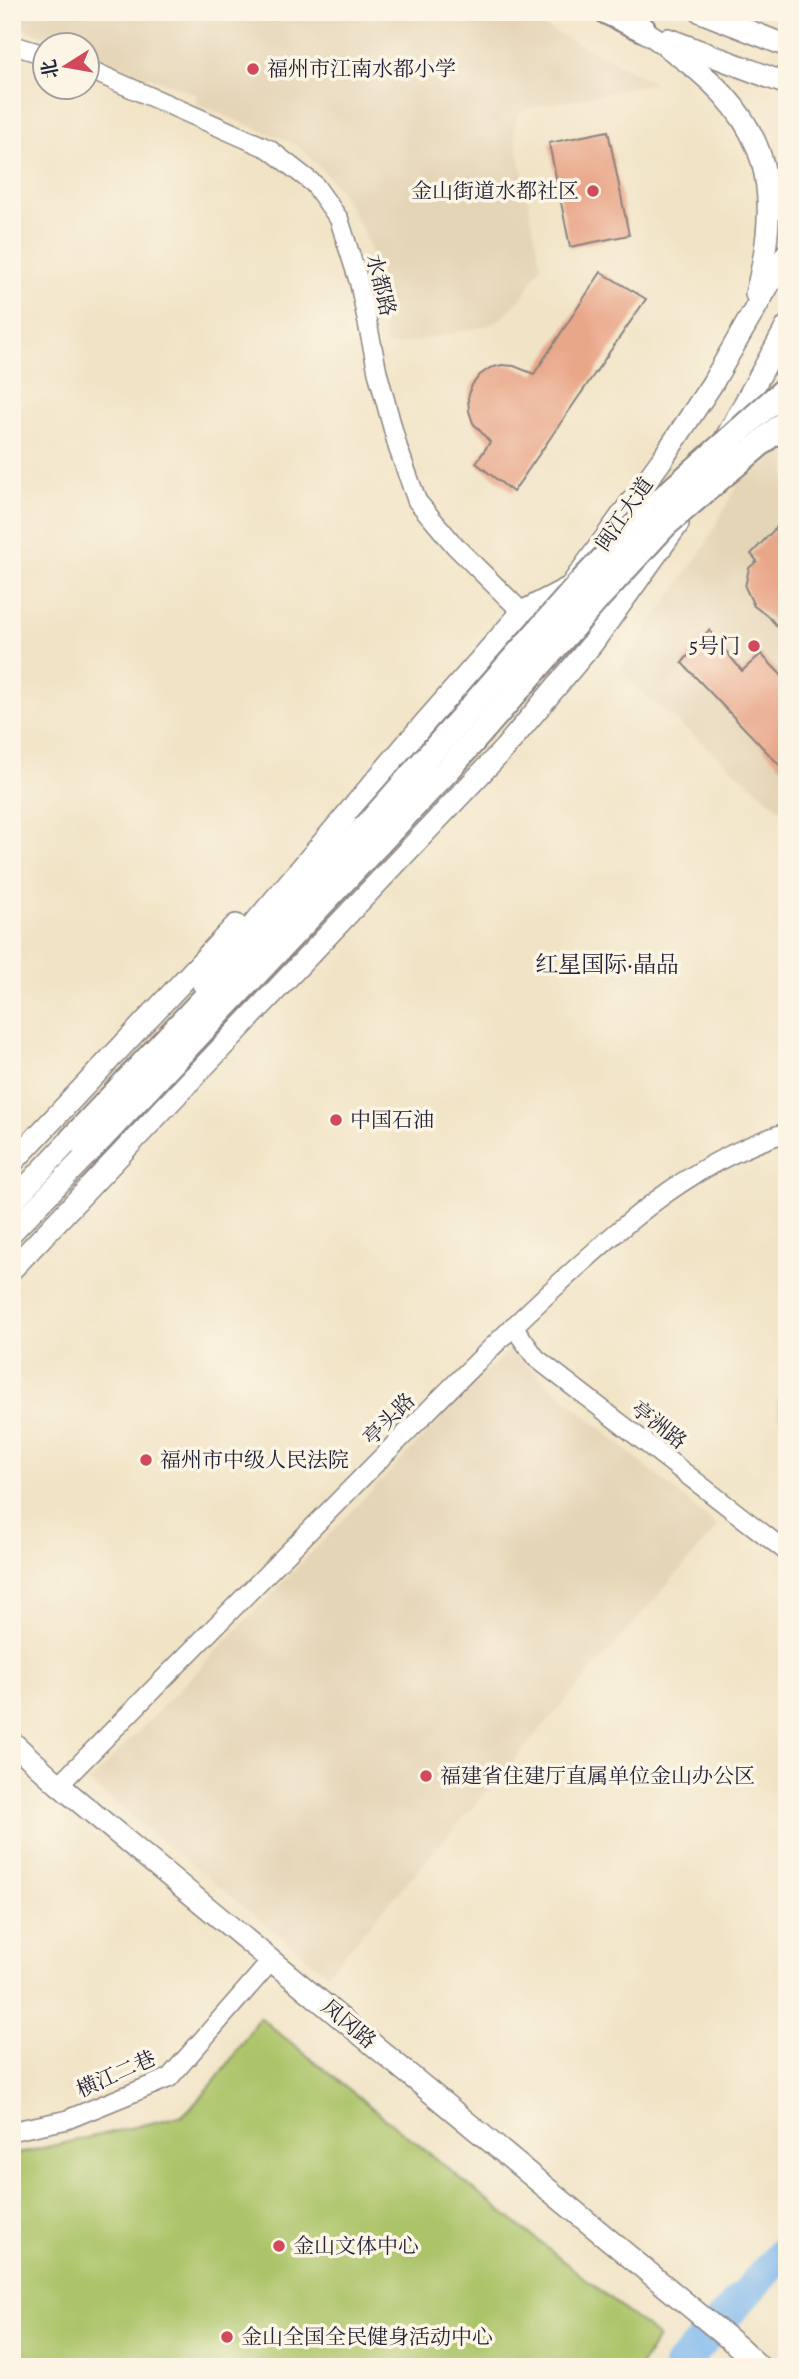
<svg xmlns="http://www.w3.org/2000/svg" width="799" height="2379" font-family="Alegreya,'Noto Serif SC',serif">
<style>
.built{fill:#e5d5b7}
.green{fill:#acc469;stroke:#677352;stroke-width:2}
.lines{fill:none;stroke-linecap:round;stroke-linejoin:round}
.river{stroke:#7eb8ef;stroke-width:32}
.building{fill:#e9a78a}
.minor-casing{stroke:#8a8380;stroke-width:21}
.major-casing{stroke:#8a8380;stroke-width:24}
.highway-casing{stroke:#8a8380;stroke-width:28}
.minor{stroke:#fff;stroke-width:18}
.major{stroke:#fff;stroke-width:21}
.highway{stroke:#fff;stroke-width:24}
.highway-bridge-casing{stroke:#8a8380;stroke-width:28;stroke-linecap:butt}
.highway-bridge{stroke:#fff;stroke-width:24}
.poi-dot{fill:#d1495b;stroke:#fcf5e5;stroke-width:2.5}
.labels{text-anchor:middle;stroke-width:7;stroke-linejoin:round;paint-order:stroke}
.poi-label{font-size:21px;fill:#22223b;stroke:#fcf5e5;text-anchor:start}
.street-label{font-size:21px;fill:#22223b;stroke:#fcf5e5}
.neighbourhood-label{font-size:23px;fill:#22223b;stroke:#fcf5e5}
</style>
<rect width="100%" height="100%" fill="#fcf5e5"/>
<filter id="ink" filterUnits="userSpaceOnUse"><feTurbulence type="fractalNoise" baseFrequency=".0143" numOctaves="2"/><feDisplacementMap in="SourceGraphic" scale="14" xChannelSelector="R" yChannelSelector="G"/><feConvolveMatrix kernelMatrix="1 2 1 2 8 2 1 2 1" color-interpolation-filters="sRGB"/></filter>
<filter id="wash" filterUnits="userSpaceOnUse"><feTurbulence type="fractalNoise" baseFrequency=".00686" numOctaves="4" result="noise"/><feDisplacementMap in="SourceGraphic" scale="28" xChannelSelector="R" yChannelSelector="G"/><feGaussianBlur stdDeviation="1.57" result="paint"/><feColorMatrix in="noise" values="0 0 0 0 0 0 0 0 0 0 0 0 0 0 0 0 0 1.4 0 .05"/><feComposite in="paint" operator="in"/></filter>
<g filter="url(#wash)">
<rect width="100%" height="100%" fill="#f1e4c6"/>
<g class="built">
<polygon points="12,12 515,12 656,83 527,109 518,114 514,129 541,266 522,298 502,318 487,326 386,347 374,261 362,229 339,189 306,153 294,144 195,103 197,95 88,53 88,46 69,45 12,24"/>
<polygon points="787,437 787,815 637,688 620,669 704,547 746,468"/>
<polygon points="508,1350 718,1527 327,1974 89,1782"/>
<polygon points="787,1365 787,1425 778,1417 776,1402 783,1373"/>
</g>
<path class="green" d="M 259,2017 L 658,2337 L 640,2367 L 12,2367 L 12,2155 L 182,2116 C 214,2087 236,2053 259,2017 Z"/>
<g class="lines">
<polyline class="river" points="679,2367 787,2248"/>
</g>
<g id="blocks">
<g class="building">
<polygon points="608,131 629,235 570,247 549,143"/>
<polygon points="601,272 646,299 513,492 476,463 490,442 473,423 469,411 468,398 472,385 480,375 490,368 502,365 514,366 534,374"/>
<polygon points="787,516 787,638 770,618 754,606 745,587 749,568 757,561 751,554"/>
<polygon points="709,630 742,671 761,654 787,681 787,773 682,663"/>
</g>
</g>
</g>
<g filter="url(#ink)">
<use href="#blocks" fill-opacity="0" stroke="#8a8380" stroke-width="2"/>
<g class="lines">
<g class="minor-casing">
<g id="minor">
<polyline points="12,45 46,55"/>
<polyline points="88,69 269,149 314,184 339,219 359,282 378,374 398,448 417,501 455,546 522,612"/>
<polyline points="513,1326 536,1358 787,1552"/>
<path d="M 59,1785 C 168,1674 277,1564 386,1453 C 445,1394 502,1335 564,1279 C 636,1214 692,1163 787,1132"/>
<polyline points="12,2131 66,2120 169,2078 272,1960"/>
</g>
</g>
<g class="major-casing">
<g id="major">
<polyline points="701,12 787,46"/>
<path d="M 629,24 C 649,32 665,45 682,58 C 771,123 782,191 756,294"/>
<polyline points="668,39 787,84"/>
<polyline points="724,441 787,326"/>
<polyline points="203,984 415,734 522,612 570,587 661,461 712,384 787,253"/>
<polyline points="12,1163 236,925"/>
<polyline points="12,1202 83,1126"/>
<polyline points="12,1232 98,1143"/>
<polyline points="12,1269 504,749 592,644 678,524"/>
<polyline points="12,1742 59,1785 740,2348 760,2367"/>
</g>
</g>
<g class="highway-casing">
<g id="highway">
<polyline points="607,12 643,29"/>
<polyline points="72,1139 365,828"/>
<polyline points="87,1153 379,843"/>
</g>
</g>
<use href="#minor" class="minor"/>
<use href="#major" class="major"/>
<use href="#highway" class="highway"/>
<g class="highway-bridge-casing">
<g id="highway-bridge">
<polyline points="365,828 584,579 653,507 787,388"/>
<polyline points="379,843 447,771 599,597 666,524 787,421"/>
</g>
</g>
<use href="#highway-bridge" class="highway-bridge"/>
</g>
</g>
<g class="poi-dot">
<circle cx="253" cy="69" r="7"/>
<circle cx="593" cy="191" r="7"/>
<circle cx="754" cy="646" r="7"/>
<circle cx="336" cy="1120" r="7"/>
<circle cx="146" cy="1460" r="7"/>
<circle cx="426" cy="1776" r="7"/>
<circle cx="279" cy="2246" r="7"/>
<circle cx="227" cy="2337" r="7"/>
</g>
<g class="labels">
<g class="poi-label">
<text x="267" y="76">福州市江南水都小学</text>
<text x="579" y="198" text-anchor="end">金山街道水都社区</text>
<text x="740" y="653" text-anchor="end">5号门</text>
<text x="350" y="1127">中国石油</text>
<text x="160" y="1467">福州市中级人民法院</text>
<text x="440" y="1783">福建省住建厅直属单位金山办公区</text>
<text x="293" y="2253">金山文体中心</text>
<text x="241" y="2344">金山全国全民健身活动中心</text>
</g>
<g class="street-label">
<text transform="translate(381 285) rotate(76)" y="7">水都路</text>
<text transform="translate(624 514) rotate(-55)" y="7">闽江大道</text>
<text transform="translate(389 1419) rotate(-45)" y="7">亭头路</text>
<text transform="translate(659 1425) rotate(38)" y="7">亭洲路</text>
<text transform="translate(349 2024) rotate(40)" y="7">凤冈路</text>
<text transform="translate(116 2074) rotate(-24)" y="7">横江二巷</text>
</g>
<g class="neighbourhood-label">
<text x="607" y="972">红星国际·晶品</text>
</g>
</g>
<rect width="799" height="2379" fill="none" stroke="#fcf5e5" stroke-width="42"/>
<g transform="translate(66 66) rotate(259)"><circle r="33" fill="#fcf5e5" stroke="#a5a1a1" stroke-width="2"/>
<path d="M0-5L12 26L0 18L-12 26Z" fill="#d1495b"/>
<text y="-10" font-size="19" font-weight="bold" text-anchor="middle" fill="#22223b">北</text>
</g>
</svg>
